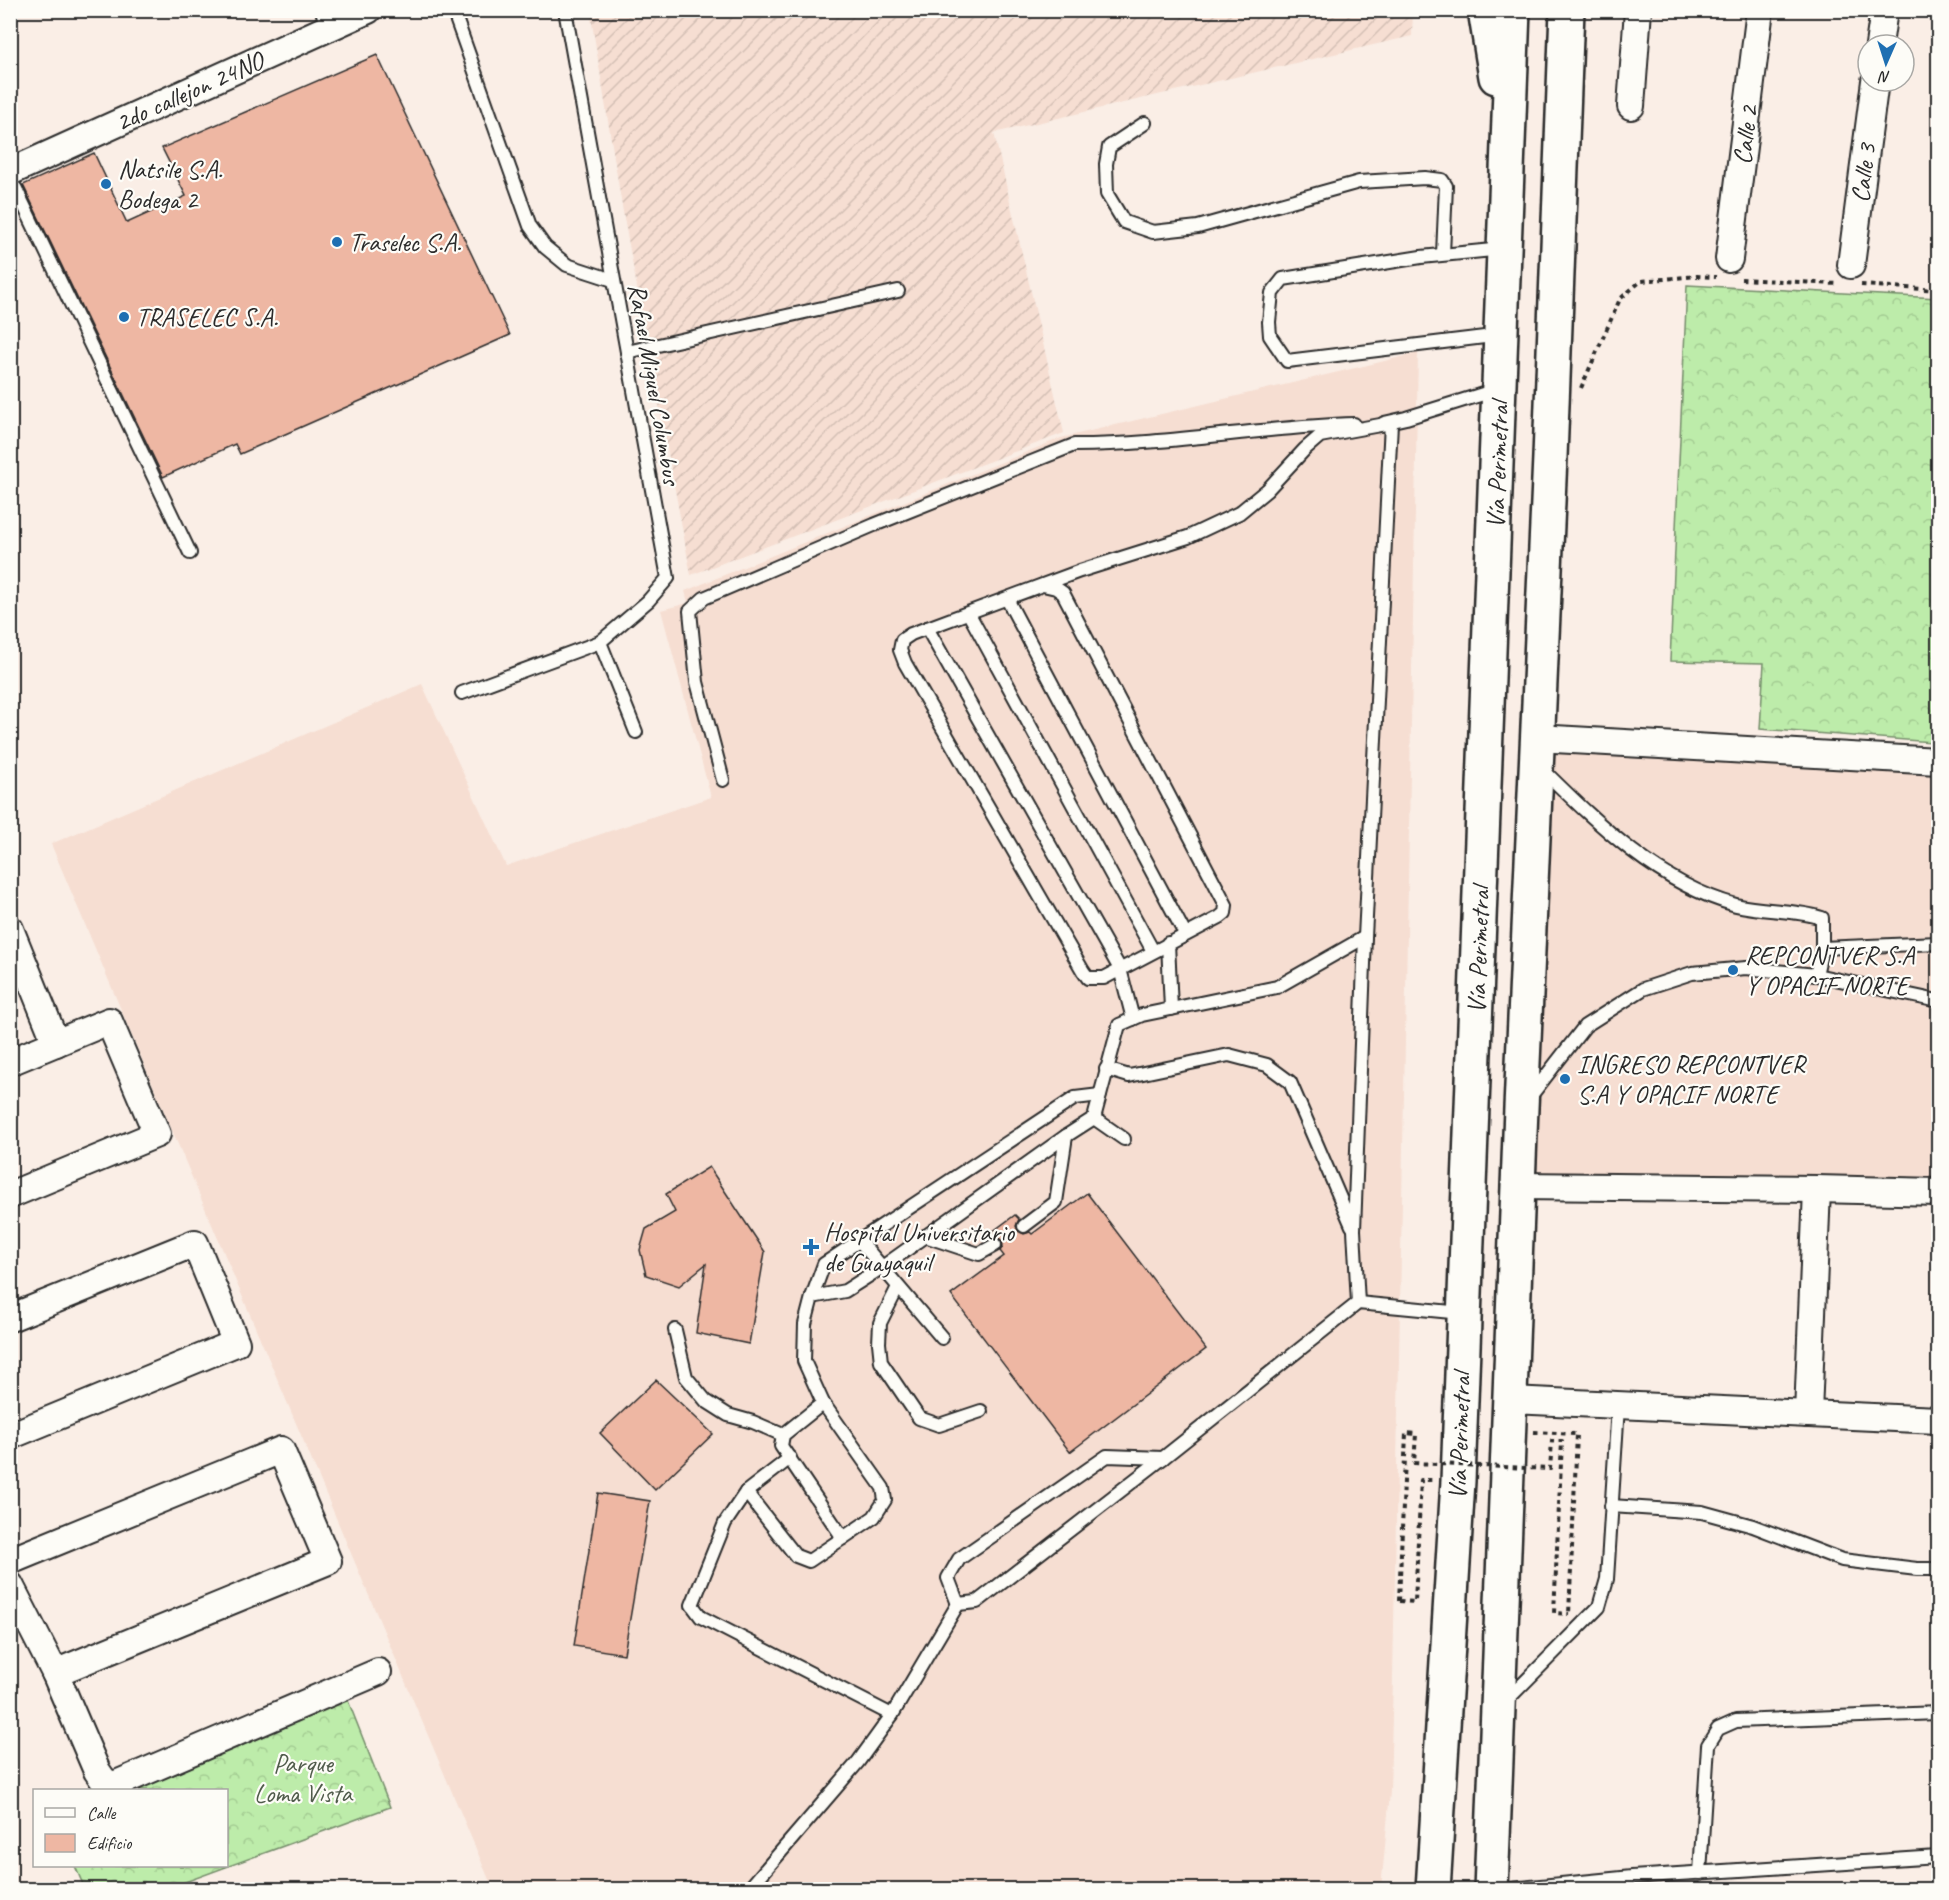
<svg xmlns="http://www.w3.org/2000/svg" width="1949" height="1900" font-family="Caveat,sans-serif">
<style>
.built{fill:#f6ded2}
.industrial{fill:url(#industrial-furrows)}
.forest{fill:url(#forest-crowns);stroke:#748c6a;stroke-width:1.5}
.building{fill:#eeb7a3;stroke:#2b2b2b;stroke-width:1.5}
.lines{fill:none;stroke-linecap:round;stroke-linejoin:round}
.service-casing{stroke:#2b2b2b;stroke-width:16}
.minor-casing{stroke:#2b2b2b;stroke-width:30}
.trunk-casing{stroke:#2b2b2b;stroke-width:38}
.path{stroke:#2b2b2b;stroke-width:4;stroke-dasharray:4.5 4.5;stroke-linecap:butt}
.service{stroke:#fdfcf7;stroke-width:12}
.minor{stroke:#fdfcf7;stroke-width:26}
.trunk{stroke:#fdfcf7;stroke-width:33}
.path-bridge{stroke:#2b2b2b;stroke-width:4;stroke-dasharray:4.5 4.5;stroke-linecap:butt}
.poi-dot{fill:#1f6fb2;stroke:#fdfcf7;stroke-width:2}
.labels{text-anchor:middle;stroke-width:4.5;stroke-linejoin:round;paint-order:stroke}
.street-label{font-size:26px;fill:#2b2b2b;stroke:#fdfcf7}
.poi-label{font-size:26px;fill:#2b2b2b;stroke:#fdfcf7;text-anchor:start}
.park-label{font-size:26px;fill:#505b4b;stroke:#fdfcf7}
</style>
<defs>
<pattern id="industrial-furrows" width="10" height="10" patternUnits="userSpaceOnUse" patternTransform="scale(1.5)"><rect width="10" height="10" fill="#f6ded2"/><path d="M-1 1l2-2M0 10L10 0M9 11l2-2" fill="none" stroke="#d3bfb4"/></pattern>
<pattern id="forest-crowns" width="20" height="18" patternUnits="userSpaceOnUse" patternTransform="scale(1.5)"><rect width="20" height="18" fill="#bdecaa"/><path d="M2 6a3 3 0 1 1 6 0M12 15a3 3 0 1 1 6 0" fill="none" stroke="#a3cb92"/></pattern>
</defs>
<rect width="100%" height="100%" fill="#faeee6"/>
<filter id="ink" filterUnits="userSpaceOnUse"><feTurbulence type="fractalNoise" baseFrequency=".0167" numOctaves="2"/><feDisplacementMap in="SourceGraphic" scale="12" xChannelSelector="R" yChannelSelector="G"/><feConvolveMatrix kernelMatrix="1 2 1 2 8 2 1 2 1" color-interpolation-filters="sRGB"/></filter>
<g filter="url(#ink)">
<g class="built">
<polygon points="1418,353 1393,1678 1390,1792 1381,1889 493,1889 51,844 422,684 506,866 711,797 661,610 688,603 685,591 1061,438"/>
<polygon points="1538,738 1938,760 1938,1188 1519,1180"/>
</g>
<polygon class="industrial" points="590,11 1413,11 1412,36 994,133 1064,433 691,575 624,218"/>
<g class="forest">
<polygon points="1687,285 1938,298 1938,665 1932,742 1760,729 1764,663 1670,661"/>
<polygon points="347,1698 390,1807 166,1889 85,1889 75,1866 226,1866 226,1790 112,1790"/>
</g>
<g class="building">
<polygon points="377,55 510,335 240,454 235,444 163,477 23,185 94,153 127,223 186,196 162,148"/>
<polygon points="709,1167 765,1252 749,1344 696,1333 706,1264 679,1286 646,1275 640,1250 646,1229 675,1212 666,1194"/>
<polygon points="1087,1193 1206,1349 1070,1452 951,1295 1004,1256 1000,1251 1003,1246 1002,1240 996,1237 990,1238 988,1235 1015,1215 1019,1219 1016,1226 1018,1231 1024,1234 1030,1232 1032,1234"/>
<polygon points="656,1380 713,1434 655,1490 600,1433"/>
<polygon points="598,1493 650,1501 624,1654 574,1646"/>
</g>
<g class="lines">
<g class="service-casing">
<g id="service">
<polyline points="322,10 327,29"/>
<polyline points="453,10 530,226 545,247 567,265 613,280"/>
<polyline points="565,10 668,578 648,601 600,642 636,732"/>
<polyline points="1145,123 1109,147 1106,164 1107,194 1124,222 1153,232 1198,227 1359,182 1425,178 1442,180 1446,186 1443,254"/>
<polyline points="10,182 16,189 190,553"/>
<polyline points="1501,335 1287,361 1270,336 1269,322 1272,293 1283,279 1421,257 1503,249"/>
<polyline points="627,352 898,291"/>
<polyline points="1384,423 1406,418 1496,390"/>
<polyline points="1043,585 1056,588 1063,593 1226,905 1225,913 1220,917 1104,978 1088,978 1083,971 905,663 900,650 902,640 911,634 1080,571 1188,537 1239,513 1267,490 1305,449 1320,436 1391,423 1365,937 1354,1230 1358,1303"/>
<polyline points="1007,599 1185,934"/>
<polyline points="969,614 1153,951"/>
<polyline points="927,628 1120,969 1133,1019"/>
<polyline points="462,693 600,642"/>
<path d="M 723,780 L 697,682 L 690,611 L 704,598 L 874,525 L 1074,445 C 1168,445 1261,427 1354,424"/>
<polyline points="1168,943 1171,1009"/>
<polyline points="1822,948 1938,943"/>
<polyline points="1816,975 1938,1001"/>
<polyline points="1106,1069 1129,1076 1229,1055 1267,1065 1290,1082 1352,1226"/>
<path d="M 1529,1098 L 1585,1026 L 1643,989 L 1692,973 L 1746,968 L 1816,975 L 1822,948 L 1822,918 C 1796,909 1763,912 1736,905 C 1658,884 1597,823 1542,769"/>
<polyline points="1094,1118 1124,1139"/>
<polyline points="1024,1226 1056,1202 1066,1136"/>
<polyline points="925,1236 979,1254 995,1245"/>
<polyline points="859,1240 942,1338"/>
<polyline points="898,1287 880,1323 879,1343 881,1362 919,1418 939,1425 981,1411"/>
<polyline points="812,1297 845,1291 881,1268 1066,1136 1094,1118 1119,1025 1142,1015 1277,987 1365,937"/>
<polyline points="675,1330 686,1377 706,1401 728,1415 753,1422 783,1435"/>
<polyline points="823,1403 783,1435 781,1446 843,1538"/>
<polyline points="790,1458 746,1492 725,1523 692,1605 701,1617 892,1715"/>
<polyline points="746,1492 796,1556 809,1561 874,1517 885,1500 883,1488 823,1403 804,1361 805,1324 812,1297 824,1264 1075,1098 1100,1095"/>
<polyline points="1611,1506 1702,1512 1753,1526 1842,1560 1917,1569 1938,1569"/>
<polyline points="958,1604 977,1602 1163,1458 1358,1303 1462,1313"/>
<polyline points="958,1604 948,1578 959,1559 1107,1456 1163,1458"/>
<polyline points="1505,1702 1599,1607 1607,1579 1618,1406"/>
<polyline points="1700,1873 1708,1745 1718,1729 1736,1721 1938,1713"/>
<polyline points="748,1890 858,1762 892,1715 958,1604"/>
<polyline points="1500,1890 1632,1877 1938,1857"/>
</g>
</g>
<g class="minor-casing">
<g id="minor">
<polyline points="1879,45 1884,10"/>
<polyline points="1631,106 1638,10"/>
<polyline points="10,172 368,10"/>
<polyline points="1729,259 1760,10"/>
<polyline points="1851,265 1875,81"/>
<polyline points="1537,738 1938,761"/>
<polyline points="10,929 56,1043"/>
<polyline points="10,1062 109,1021 157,1134 10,1195"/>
<polyline points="1517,1186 1817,1189 1938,1192"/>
<polyline points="10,1318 195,1243 236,1343 10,1436"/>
<polyline points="1510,1400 1938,1420"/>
<polyline points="1808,1414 1817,1189"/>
<polyline points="10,1561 281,1450 328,1561 55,1673"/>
<polyline points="10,1585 55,1673 97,1771 104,1781 114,1785 378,1672"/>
</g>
</g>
<g class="trunk-casing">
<g id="trunk">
<polyline points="1485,10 1496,77"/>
<polyline points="1433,1890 1458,1481 1513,10"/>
<polyline points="1491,1890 1521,1108 1550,457 1567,10"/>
</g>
</g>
<g class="path">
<polyline points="1741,279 1838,284"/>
<polyline points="1861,285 1938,290"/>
<polyline points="1581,388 1620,299 1641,281 1697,276 1716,277"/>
<polyline points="1534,1432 1577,1434 1569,1614"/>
<polyline points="1399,1601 1415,1602 1421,1480 1434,1480"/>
</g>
<use href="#service" class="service"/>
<use href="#minor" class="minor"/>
<use href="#trunk" class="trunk"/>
<polyline class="path-bridge" points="1399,1601 1406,1433 1416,1434 1414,1463 1550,1469 1552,1441 1562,1441 1554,1613 1569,1614"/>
</g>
</g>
<g class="poi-dot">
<circle cx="106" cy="184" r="6"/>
<circle cx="337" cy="242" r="6"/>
<circle cx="124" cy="317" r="6"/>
<circle cx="1733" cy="970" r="6"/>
<circle cx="1565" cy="1079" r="6"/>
<path d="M808 1238h6v6h6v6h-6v6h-6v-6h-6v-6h6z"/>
</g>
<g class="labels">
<g class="street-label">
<text transform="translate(189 91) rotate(-24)" y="9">2do callejon 24NO</text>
<text transform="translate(1745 135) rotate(-83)" y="9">Calle 2</text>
<text transform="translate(1863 173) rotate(-83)" y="9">Calle 3</text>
<text transform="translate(655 384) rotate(80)" y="9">Rafael Miguel Columbus</text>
<text transform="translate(1497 465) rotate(-88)" y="9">Vía Perimetral</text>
<text transform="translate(1478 950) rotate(-88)" y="9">Vía Perimetral</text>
<text transform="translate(1459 1436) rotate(-88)" y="9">Vía Perimetral</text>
</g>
<g class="poi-label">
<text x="118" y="178">Natsile S.A.<tspan x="118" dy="30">Bodega 2</tspan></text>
<text x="349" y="251">Traselec S.A.</text>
<text x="136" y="326">TRASELEC S.A.</text>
<text x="1745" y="964">REPCONTVER S.A<tspan x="1745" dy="30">Y OPACIF NORTE</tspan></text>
<text x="1577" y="1073">INGRESO REPCONTVER<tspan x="1577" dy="30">S.A Y OPACIF NORTE</tspan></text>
<text x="824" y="1241">Hospital Universitario<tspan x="824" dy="30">de Guayaquil</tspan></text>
</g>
<g class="park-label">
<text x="303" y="1772">Parque<tspan x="303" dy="30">Loma Vista</tspan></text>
</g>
</g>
<rect width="1949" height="1900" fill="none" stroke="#fdfcf7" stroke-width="36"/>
<rect x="18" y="18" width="1913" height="1864" fill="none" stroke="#2b2b2b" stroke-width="2" filter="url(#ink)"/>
<rect x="33" y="1789" width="195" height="78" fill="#fdfcf7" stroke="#a9a8a5" stroke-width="1.5"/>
<rect x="45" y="1808" width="30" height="9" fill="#fdfcf7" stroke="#a9a8a5" stroke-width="1.5"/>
<text x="87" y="1819" font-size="18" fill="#2b2b2b">Calle</text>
<rect x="45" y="1834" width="30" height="18" fill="#eeb7a3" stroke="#a9a8a5" stroke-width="1.5"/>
<text x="87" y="1849" font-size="18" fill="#2b2b2b">Edificio</text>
<g transform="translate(1886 63) rotate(183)"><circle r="28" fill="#fdfcf7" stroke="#a9a8a5" stroke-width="1.5"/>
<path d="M0-4.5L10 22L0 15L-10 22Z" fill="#1f6fb2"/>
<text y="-9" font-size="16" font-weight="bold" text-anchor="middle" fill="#2b2b2b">N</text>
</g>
</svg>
